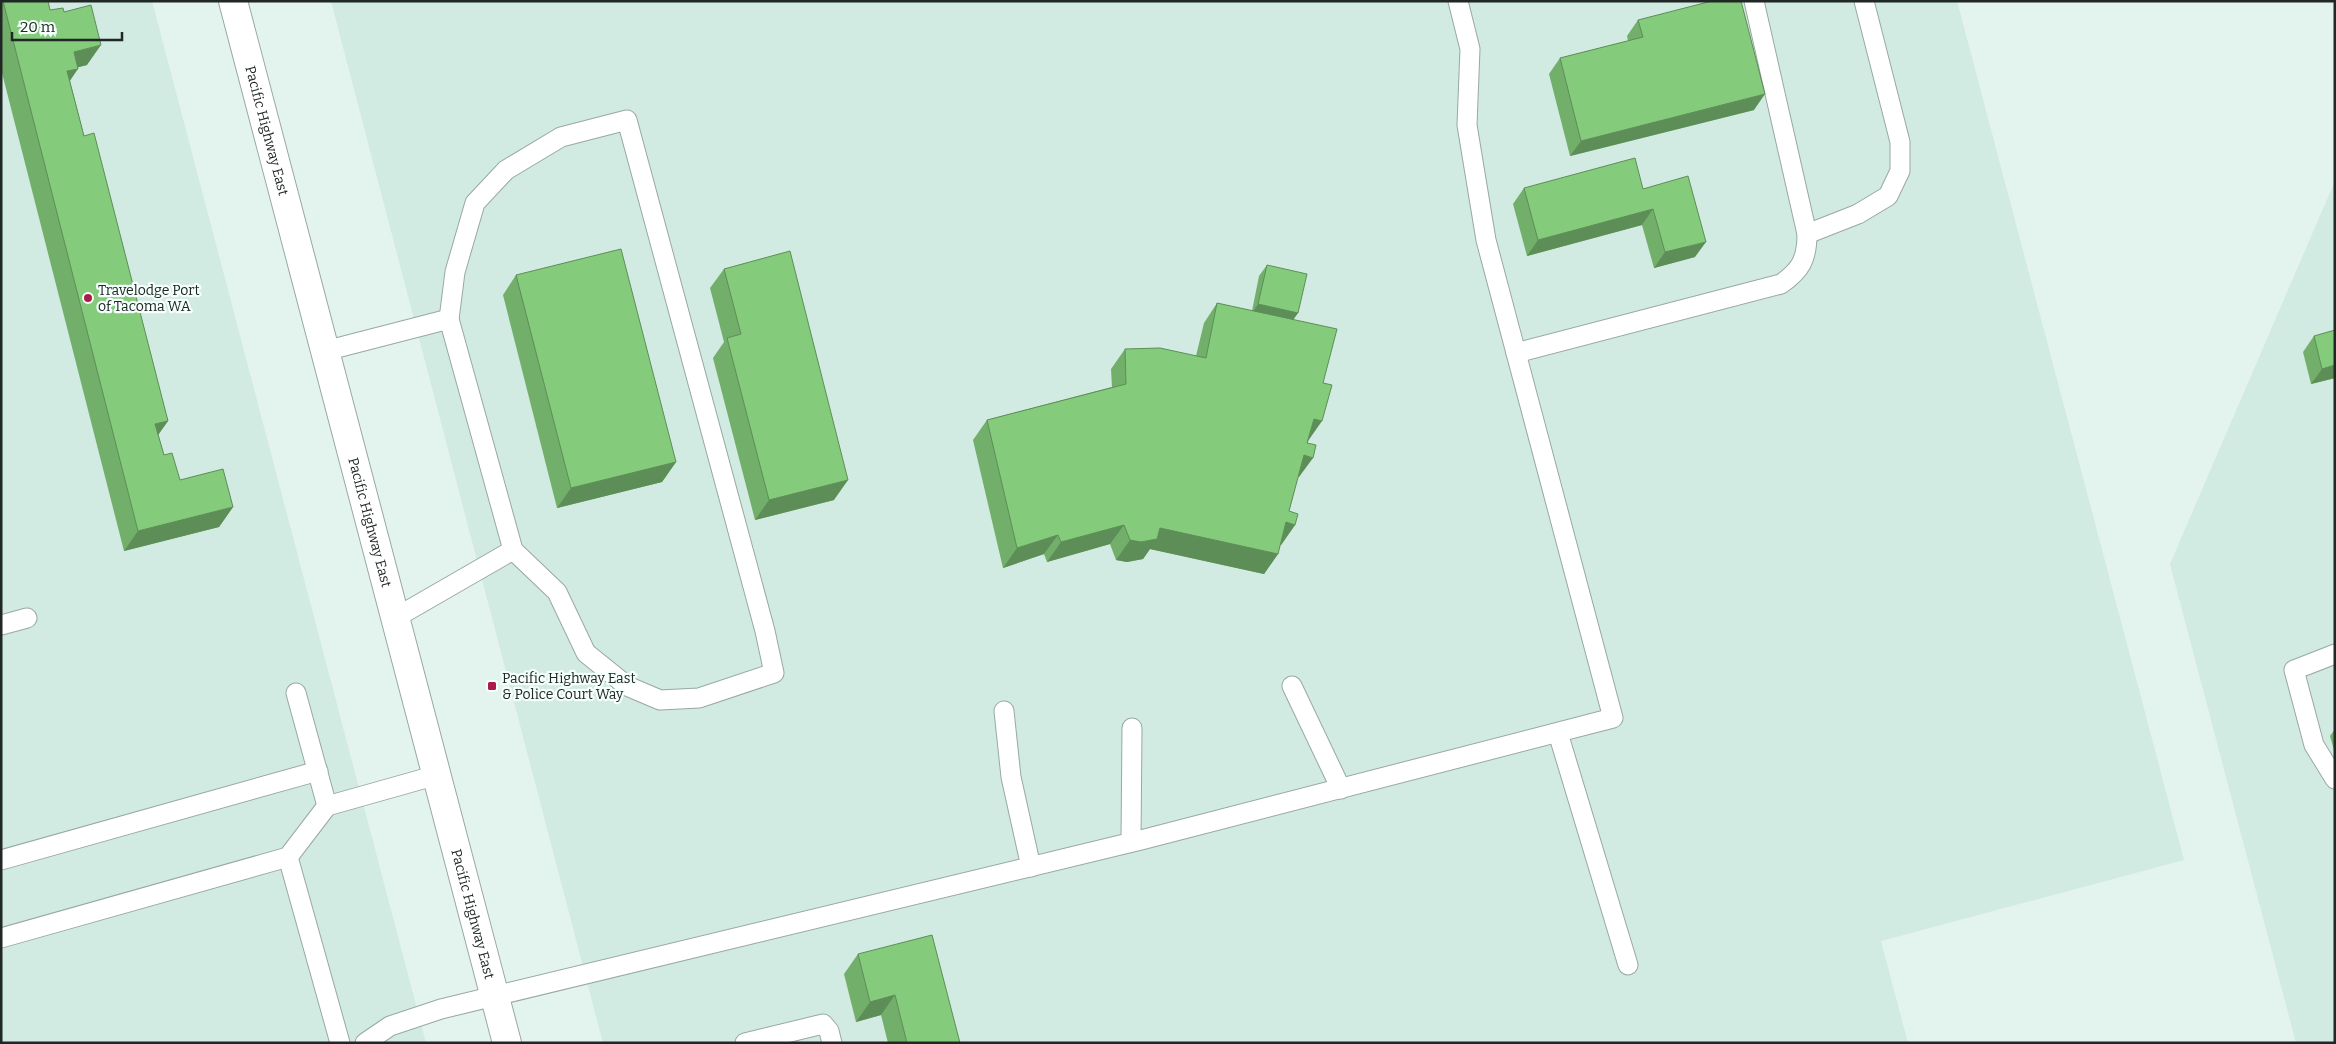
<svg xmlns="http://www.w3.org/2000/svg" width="2336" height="1044" font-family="Bitter,serif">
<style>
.built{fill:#d1eae2}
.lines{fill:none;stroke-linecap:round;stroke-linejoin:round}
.service-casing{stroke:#99a8a3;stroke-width:21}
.secondary-casing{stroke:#99a8a3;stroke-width:30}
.service{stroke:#fff;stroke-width:19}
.secondary{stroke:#fff;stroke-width:28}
.wall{fill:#72af6b}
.shaded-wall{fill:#5d8e57}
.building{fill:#85cb7c;stroke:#5d8e57}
.poi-dot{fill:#ad1a48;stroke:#f5fffb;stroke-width:2}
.labels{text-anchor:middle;stroke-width:4.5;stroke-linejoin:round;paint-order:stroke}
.street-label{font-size:14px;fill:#212725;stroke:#f5fffb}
.poi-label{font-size:14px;fill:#212725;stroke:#f5fffb;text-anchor:start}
</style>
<rect width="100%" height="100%" fill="#e3f3ee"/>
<g class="built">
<polygon points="1,1 152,1 426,1043 1,1043"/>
<polygon points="331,1 1957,1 2184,860 1881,941 1908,1043 603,1043"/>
<polygon points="2335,181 2335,1043 2296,1043 2170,564"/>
</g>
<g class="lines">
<g class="service-casing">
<g id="service">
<polygon points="627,120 765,631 774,673 699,698 660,700 627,686 586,653 557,592 513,550 449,319 455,272 475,203 506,170 561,137"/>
<polyline points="1807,234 1858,214 1888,196 1900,171 1900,142 1864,1"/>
<polyline points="325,351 449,319"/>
<path d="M 1516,353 L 1781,284 C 1801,270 1807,259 1807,234 L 1754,1"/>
<polyline points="395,618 513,550"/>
<polyline points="1,625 27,618"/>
<polyline points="2335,654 2294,670 2314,745 2335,779"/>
<polyline points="1292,686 1341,789"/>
<polyline points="296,693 327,806 437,775"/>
<polyline points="1004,711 1011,777 1031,867"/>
<polyline points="1558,733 1628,965"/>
<polyline points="1131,842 1132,728"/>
<polyline points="288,857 340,1043"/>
<polyline points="1,860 318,771"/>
<polyline points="1,938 288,857 327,806"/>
<polyline points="365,1043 390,1026 441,1009 1141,840 1613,718 1486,240 1467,125 1470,49 1458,1"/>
<polyline points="745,1043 823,1024 829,1031 832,1043"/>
</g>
</g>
<g class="secondary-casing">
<g id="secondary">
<path id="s1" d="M 233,1 L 507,1043"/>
</g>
</g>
<use href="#service" class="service"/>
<use href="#secondary" class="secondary"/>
</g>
<g class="wall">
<polygon points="1,1 48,1 50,10 64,12 87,65 78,67 70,81 84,136 168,421 158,434 164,455 180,480 233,507 219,527 124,551 1,69"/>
<polygon points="1638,20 1754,110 1570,156 1549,74 1560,58 1628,41 1627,36"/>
<polygon points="1524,188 1643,189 1695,257 1654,268 1642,225 1527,256 1513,204"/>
<polygon points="1267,265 1298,313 1293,320 1323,383 1299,477 1298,477 1289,511 1295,525 1281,545 1280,545 1278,554 1264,574 1150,549 1143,559 1127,562 1116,560 1110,544 1047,562 1044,554 1003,568 973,440 987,420 1112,387 1111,369 1125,349 1196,356 1204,323 1217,303 1252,311 1259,276"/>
<polygon points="724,269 834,500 755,520 713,358 724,342 710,288"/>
<polygon points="516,275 676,462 662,482 557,508 503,295"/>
<polygon points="2314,336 2335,378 2311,384 2303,352"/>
<polygon points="2335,729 2335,754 2330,736"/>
<polygon points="858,954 960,1043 888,1043 881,1015 856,1022 844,974"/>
</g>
<g class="shaded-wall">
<polygon points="101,45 87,65 60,72 74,52"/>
<polygon points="78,69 64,89 67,71"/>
<polygon points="1765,94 1754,110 1570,156 1581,141"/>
<polygon points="1653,209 1642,225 1527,256 1538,240"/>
<polygon points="1706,242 1695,257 1654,268 1665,252"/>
<polygon points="1258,304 1298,313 1290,324 1251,315"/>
<polygon points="2335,365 2335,378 2311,384 2322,369"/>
<polygon points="1314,419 1322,421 1308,441 1300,439"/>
<polygon points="168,421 154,441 155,424"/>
<polygon points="1304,455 1313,458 1299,477 1290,475"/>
<polygon points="676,462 662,482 557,508 571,488"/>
<polygon points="848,480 834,500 755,520 769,500"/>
<polygon points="233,507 219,527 124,551 138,531"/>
<polygon points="1286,522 1295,525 1281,545 1272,542"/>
<polygon points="1124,525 1110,544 1047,562 1061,542"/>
<polygon points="1160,528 1278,554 1264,574 1150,549 1143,559 1127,562 1116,560 1130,540"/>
<polygon points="1058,535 1044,554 1003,568 1017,548"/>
<polygon points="895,995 881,1015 856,1022 870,1002"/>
</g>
<g class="building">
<polygon points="3,1 48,1 50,10 63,8 64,12 91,5 101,45 74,52 78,69 67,71 84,136 94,133 168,421 155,424 164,455 172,453 180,480 223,469 233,507 138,531"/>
<polygon points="1712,1 1741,1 1765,94 1581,141 1560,58 1643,37 1638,20"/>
<polygon points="1635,158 1643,189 1688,176 1706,242 1665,252 1653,209 1538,240 1524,188"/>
<polygon points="621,249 676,462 571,488 516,275"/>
<polygon points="790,251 848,480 769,500 727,338 741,334 724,269"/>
<polygon points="1267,265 1307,274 1298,313 1258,304"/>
<polygon points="1217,303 1337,329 1323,383 1332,385 1322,421 1314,419 1307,443 1316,445 1313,458 1304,455 1289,511 1298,514 1295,525 1286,522 1278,554 1160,528 1157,539 1141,542 1130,540 1124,525 1061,542 1058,535 1017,548 987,420 1126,384 1125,349 1160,348 1206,358"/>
<polygon points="2335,330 2335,365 2322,369 2314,336"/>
<polygon points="932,935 960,1043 907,1043 895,995 870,1002 858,954"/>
</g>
<g class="poi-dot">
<circle cx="88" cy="298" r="5"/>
<rect x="487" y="681" width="10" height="10" rx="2.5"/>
</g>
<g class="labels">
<g class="street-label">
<text dy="5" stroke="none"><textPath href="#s1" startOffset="134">Pacific Highway East</textPath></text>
<text dy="5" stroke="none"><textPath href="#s1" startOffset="539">Pacific Highway East</textPath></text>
<text dy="5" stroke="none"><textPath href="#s1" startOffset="944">Pacific Highway East</textPath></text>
</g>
<g class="poi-label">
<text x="98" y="295">Travelodge Port<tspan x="98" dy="16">of Tacoma WA</tspan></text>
<text x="502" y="683">Pacific Highway East<tspan x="502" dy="16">&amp; Police Court Way</tspan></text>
</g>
</g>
<rect width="2336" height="1044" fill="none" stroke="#212725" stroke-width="5"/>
<path d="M12 32v8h110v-8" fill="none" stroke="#212725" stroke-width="2.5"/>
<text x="20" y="32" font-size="15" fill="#212725" stroke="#f5fffb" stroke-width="4" paint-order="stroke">20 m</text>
</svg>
